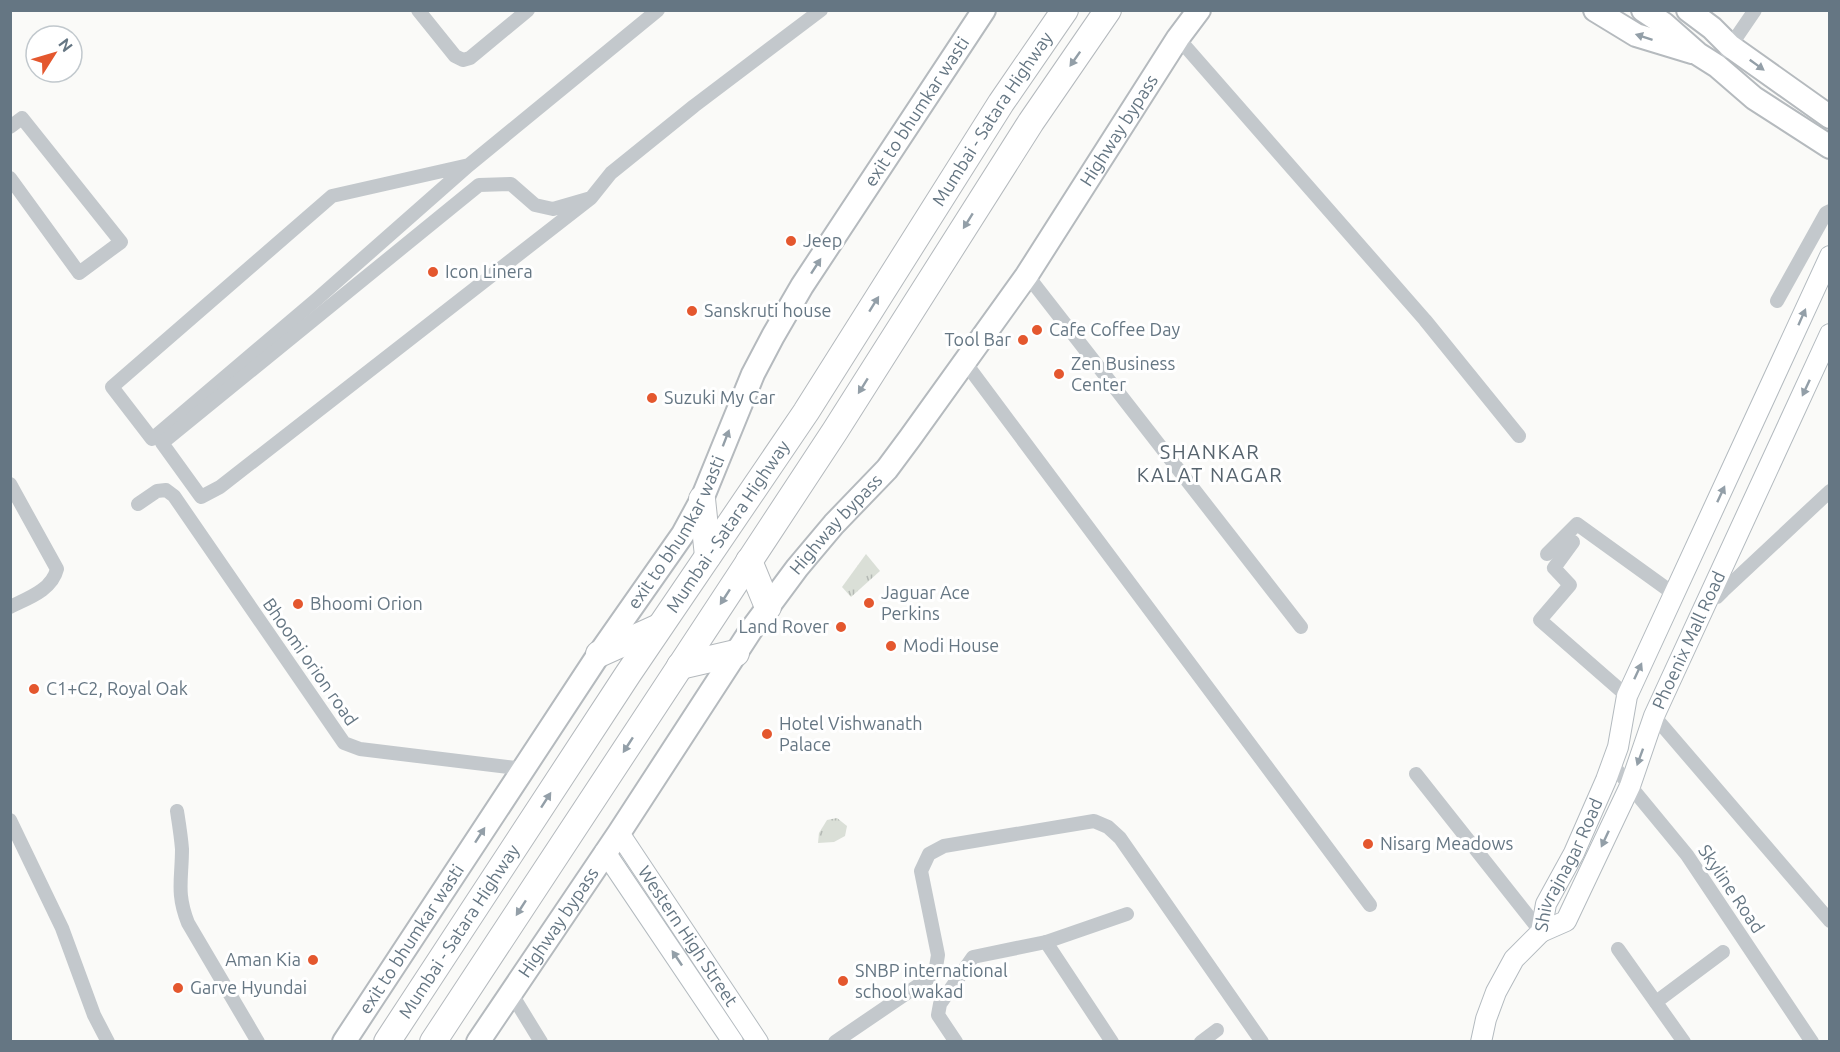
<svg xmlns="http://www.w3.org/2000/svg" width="1840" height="1052" font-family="Ubuntu,sans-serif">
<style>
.grass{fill:url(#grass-tufts)}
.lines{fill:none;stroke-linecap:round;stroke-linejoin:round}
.secondary-casing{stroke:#b3babf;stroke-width:22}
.primary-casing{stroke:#b5babe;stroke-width:26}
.highway-casing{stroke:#b4b9bd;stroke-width:28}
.street{stroke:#c3c8cc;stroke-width:14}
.secondary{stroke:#fff;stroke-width:20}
.primary{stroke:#fff;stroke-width:22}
.highway{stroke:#fff;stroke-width:26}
.oneway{fill:#939fa8}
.poi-dot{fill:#e4572e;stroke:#fff;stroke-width:2}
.labels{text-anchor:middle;stroke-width:6;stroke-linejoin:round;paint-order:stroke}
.street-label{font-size:18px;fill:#657683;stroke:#fff}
.poi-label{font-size:18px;fill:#657683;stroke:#fff;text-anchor:start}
.neighbourhood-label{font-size:20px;letter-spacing:1.5px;fill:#57646e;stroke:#fff}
</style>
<defs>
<pattern id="grass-tufts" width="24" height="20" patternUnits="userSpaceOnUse" patternTransform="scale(1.5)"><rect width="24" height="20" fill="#dadfd7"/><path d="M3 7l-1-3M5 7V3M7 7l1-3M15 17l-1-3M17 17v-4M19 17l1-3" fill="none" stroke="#b4b9b4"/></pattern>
</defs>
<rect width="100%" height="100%" fill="#fafaf8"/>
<g class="grass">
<polygon points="866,554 880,571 851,597 842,587"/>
<polygon points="837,818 847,826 845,836 834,842 818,843 819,833 827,820"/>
</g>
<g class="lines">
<g class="secondary-casing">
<g id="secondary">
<path id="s1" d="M 619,833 L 758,1042"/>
<polyline points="605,852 733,1042"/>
<path id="s2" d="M 1541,932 L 1566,921 L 1630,786 L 1654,716 L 1830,334"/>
<path id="s3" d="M 1481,1042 L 1486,1019 L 1496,992 L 1514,959 L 1541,932 L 1546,904 L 1574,853 L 1606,780 L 1618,747 L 1627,696 L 1830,256"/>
</g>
</g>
<g class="primary-casing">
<g id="primary">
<polyline points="1595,10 1636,35 1692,52"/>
<polyline points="1643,10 1664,24 1698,54 1717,66 1754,98 1830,147"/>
<polyline points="1688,10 1712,28 1730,46 1830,117"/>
<path id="s4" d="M 344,1042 L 599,654 L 683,534 L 702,499 L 753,374 L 773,336 L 802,286 L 984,10"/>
<path id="s5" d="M 478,1042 L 619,833 L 751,630 L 797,568 L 834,524 L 887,469 L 910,438 L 1027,275 L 1178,38 L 1199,10"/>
</g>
</g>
<g class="highway-casing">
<g id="highway">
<polyline points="702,499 708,556"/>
<polyline points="749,561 768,607"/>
<polyline points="599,654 659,627"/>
<polyline points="680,666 736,653"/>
<path id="s6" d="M 387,1042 L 628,674 L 806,412 L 1001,103 L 1065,10"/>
<polyline points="433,1042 835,431 1031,122 1108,10"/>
</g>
</g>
<g class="street">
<polyline points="418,10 455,56 463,60 470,58 528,10"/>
<polyline points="1178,38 1425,320 1519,436"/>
<polyline points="1727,51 1755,10"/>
<polyline points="10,127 22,118 121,242 79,273 10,178"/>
<polyline points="469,165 332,196 112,387 152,439 317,299 469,165 658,10"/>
<polyline points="591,198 220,487 201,497 162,443 479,185 511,184 535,205 553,209 591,198 611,173 694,106 821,10"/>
<polyline points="1027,275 1301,627"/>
<polyline points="1777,301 1826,213 1830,211"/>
<polyline points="964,361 1370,905"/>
<path d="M 10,484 L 57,569 C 52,590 28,598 10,607"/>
<polyline points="138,504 157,491 166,490 174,496 344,743 360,749 524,769"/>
<polyline points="1573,542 1554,568 1570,585 1540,620 1627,696"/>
<polyline points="1547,554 1577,524 1674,594"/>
<polyline points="1709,599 1717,597 1723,591 1830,491"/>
<polyline points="1654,716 1830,921"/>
<polyline points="1612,764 1687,855 1812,1042"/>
<polyline points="1416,774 1541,932"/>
<path d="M 177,811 C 179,824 181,836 182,849 C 182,879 176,893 188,923 L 258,1042"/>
<polyline points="10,820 62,928 94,1015 108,1042"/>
<polyline points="1046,942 1112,1042"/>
<polyline points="1618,949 1684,1042"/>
<polyline points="511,993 541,1042"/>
<polyline points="1656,1002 1723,952"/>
<polyline points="835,1042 929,978 936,967 938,955 921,871 929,854 944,846 1094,821 1108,827 1120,838 1262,1042"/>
<polyline points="956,1042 938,1015 940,1004 973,957 1046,942 1127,914"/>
<polyline points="1201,1042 1217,1030"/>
</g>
<use href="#secondary" class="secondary"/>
<use href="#primary" class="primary"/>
<use href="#highway" class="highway"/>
</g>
<defs><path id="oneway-solid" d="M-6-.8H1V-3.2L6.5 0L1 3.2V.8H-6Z" transform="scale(1.5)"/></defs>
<g class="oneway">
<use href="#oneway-solid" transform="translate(1644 37) rotate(-162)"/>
<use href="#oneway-solid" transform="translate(1075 59) rotate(125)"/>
<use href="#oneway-solid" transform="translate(1757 65) rotate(36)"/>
<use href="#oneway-solid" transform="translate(968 221) rotate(122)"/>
<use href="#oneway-solid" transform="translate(816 266) rotate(-57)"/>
<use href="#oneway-solid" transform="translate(874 304) rotate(-58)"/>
<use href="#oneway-solid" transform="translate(1802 317) rotate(-66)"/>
<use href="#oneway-solid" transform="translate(863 386) rotate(122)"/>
<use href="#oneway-solid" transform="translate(1806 388) rotate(115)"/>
<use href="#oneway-solid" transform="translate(726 438) rotate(-69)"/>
<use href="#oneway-solid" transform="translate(1721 494) rotate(-65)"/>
<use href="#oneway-solid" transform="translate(725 597) rotate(123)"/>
<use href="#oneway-solid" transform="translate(1638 671) rotate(-65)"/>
<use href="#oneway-solid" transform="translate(628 745) rotate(123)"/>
<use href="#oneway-solid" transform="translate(1640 757) rotate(110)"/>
<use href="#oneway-solid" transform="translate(546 800) rotate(-57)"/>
<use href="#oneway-solid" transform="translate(480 835) rotate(-57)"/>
<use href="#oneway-solid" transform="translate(1605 839) rotate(115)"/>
<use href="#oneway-solid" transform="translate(521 908) rotate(123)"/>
<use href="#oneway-solid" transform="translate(677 958) rotate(-124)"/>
</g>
<g class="poi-dot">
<circle cx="791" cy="241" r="6"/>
<circle cx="433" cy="272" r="6"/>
<circle cx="692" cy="311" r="6"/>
<circle cx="1037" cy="330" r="6"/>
<circle cx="1023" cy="340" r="6"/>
<circle cx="1059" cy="374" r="6"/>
<circle cx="652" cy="398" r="6"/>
<circle cx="869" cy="603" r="6"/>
<circle cx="298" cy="604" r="6"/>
<circle cx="841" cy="627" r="6"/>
<circle cx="891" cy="646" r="6"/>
<circle cx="34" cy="689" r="6"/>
<circle cx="767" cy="734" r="6"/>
<circle cx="1368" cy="844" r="6"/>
<circle cx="313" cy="960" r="6"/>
<circle cx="843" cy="981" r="6"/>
<circle cx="178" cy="988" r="6"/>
</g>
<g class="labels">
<g class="street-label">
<text dy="6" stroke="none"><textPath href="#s4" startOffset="1095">exit to bhumkar wasti</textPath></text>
<text dy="6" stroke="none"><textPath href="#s6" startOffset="1104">Mumbai - Satara Highway</textPath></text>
<text dy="6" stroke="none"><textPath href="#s5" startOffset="1116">Highway bypass</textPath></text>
<text dy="6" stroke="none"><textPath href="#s5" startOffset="630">Highway bypass</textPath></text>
<text dy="6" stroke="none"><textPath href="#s6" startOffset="618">Mumbai - Satara Highway</textPath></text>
<text dy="6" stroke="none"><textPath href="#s4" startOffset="609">exit to bhumkar wasti</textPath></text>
<text dy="6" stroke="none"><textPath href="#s2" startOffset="334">Phoenix Mall Road</textPath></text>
<text transform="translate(310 662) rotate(55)" y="6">Bhoomi orion road</text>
<text dy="6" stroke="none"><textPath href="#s3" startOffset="201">Shivrajnagar Road</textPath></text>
<text transform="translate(1731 889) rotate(56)" y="6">Skyline Road</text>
<text dy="6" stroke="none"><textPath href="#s5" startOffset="144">Highway bypass</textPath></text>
<text dy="6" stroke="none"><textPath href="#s6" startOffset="132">Mumbai - Satara Highway</textPath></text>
<text dy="6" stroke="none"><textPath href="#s1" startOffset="124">Western High Street</textPath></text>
<text dy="6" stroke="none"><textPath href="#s4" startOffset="123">exit to bhumkar wasti</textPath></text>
</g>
<g class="poi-label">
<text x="803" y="247">Jeep</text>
<text x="445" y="278">Icon Linera</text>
<text x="704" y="317">Sanskruti house</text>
<text x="1049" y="336">Cafe Coffee Day</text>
<text x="1011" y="346" text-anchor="end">Tool Bar</text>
<text x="1071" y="370">Zen Business<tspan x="1071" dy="21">Center</tspan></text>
<text x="664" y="404">Suzuki My Car</text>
<text x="881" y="599">Jaguar Ace<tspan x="881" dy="21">Perkins</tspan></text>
<text x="310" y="610">Bhoomi Orion</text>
<text x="829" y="633" text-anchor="end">Land Rover</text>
<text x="903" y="652">Modi House</text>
<text x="46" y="695">C1+C2, Royal Oak</text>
<text x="779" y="730">Hotel Vishwanath<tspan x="779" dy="21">Palace</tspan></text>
<text x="1380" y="850">Nisarg Meadows</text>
<text x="301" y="966" text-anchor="end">Aman Kia</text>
<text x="855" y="977">SNBP international<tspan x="855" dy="21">school wakad</tspan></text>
<text x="190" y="994">Garve Hyundai</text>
</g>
<g class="neighbourhood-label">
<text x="1210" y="459">SHANKAR<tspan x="1210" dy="23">KALAT NAGAR</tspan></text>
</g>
</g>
<rect width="1840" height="1052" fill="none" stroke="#657683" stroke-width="24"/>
<g transform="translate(54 54) rotate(53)"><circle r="28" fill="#ffffff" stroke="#c1c8cd" stroke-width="1.5"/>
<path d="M0-4.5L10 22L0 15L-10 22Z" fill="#e4572e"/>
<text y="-9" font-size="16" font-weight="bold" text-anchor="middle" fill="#657683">N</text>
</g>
</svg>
